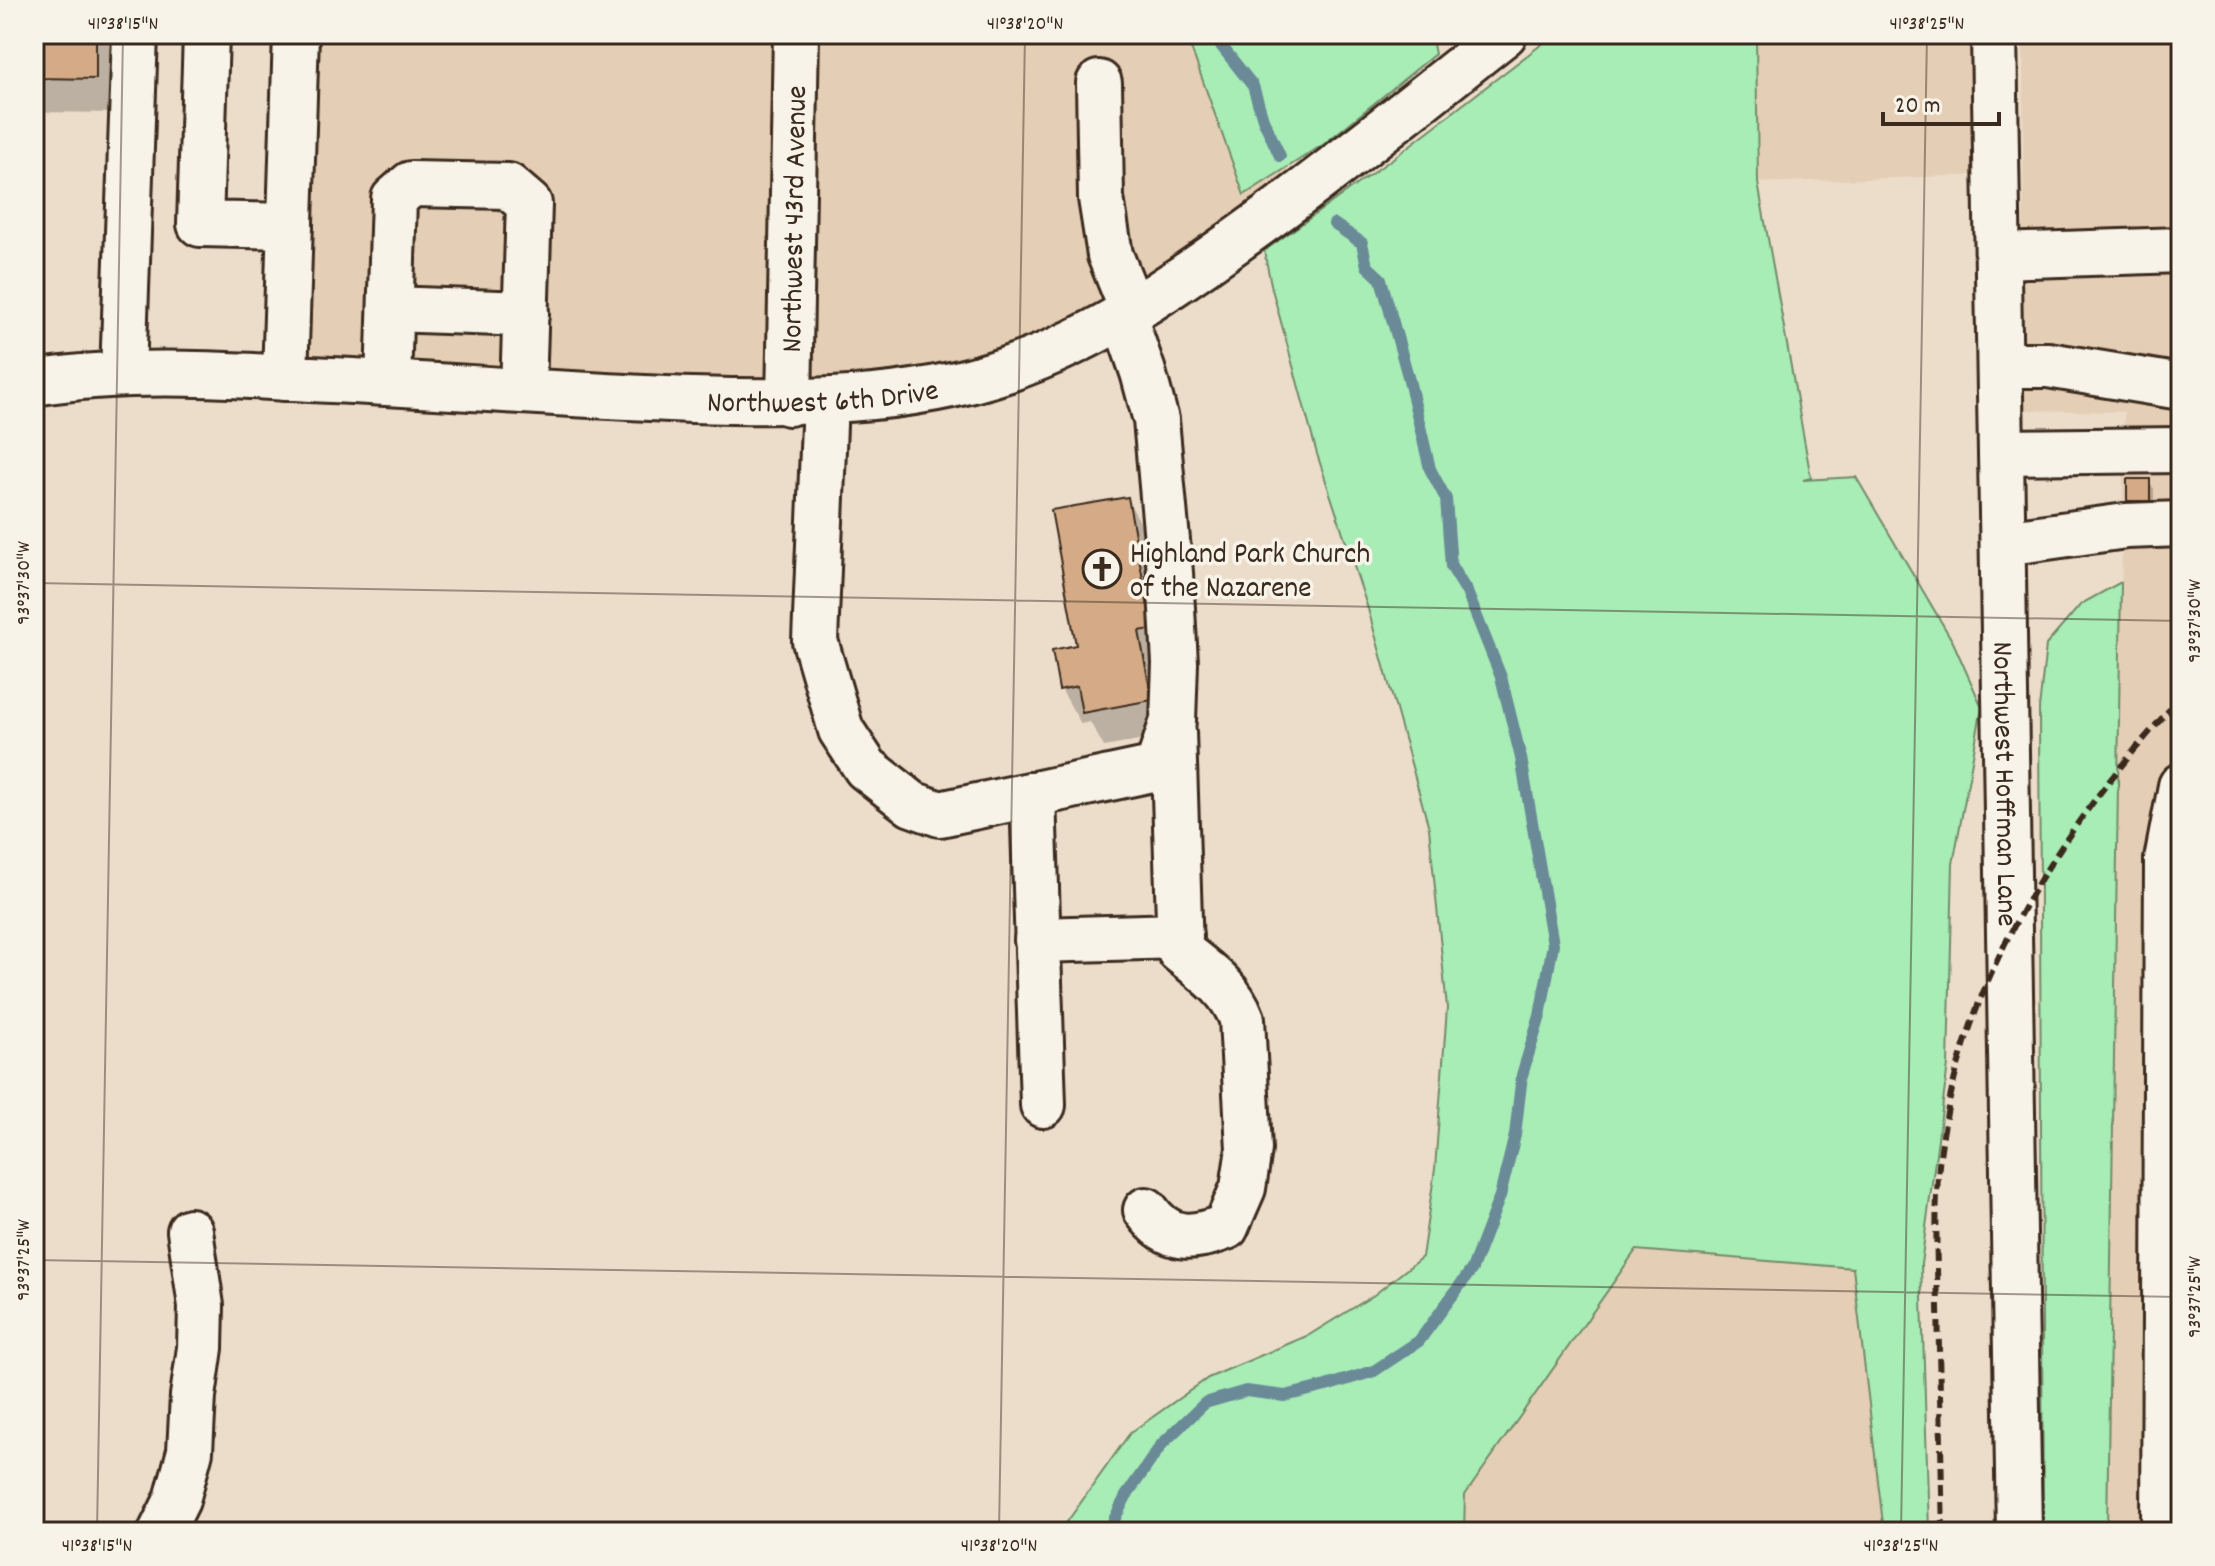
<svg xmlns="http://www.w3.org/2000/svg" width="2215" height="1566" font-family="Dekko,sans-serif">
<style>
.built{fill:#e5ceb6}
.green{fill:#a8ecb6;stroke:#728b6a;stroke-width:2}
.shadow{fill:#0003}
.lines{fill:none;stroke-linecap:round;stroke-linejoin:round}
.stream{stroke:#6a8a98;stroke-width:12}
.building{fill:#d4ab86;stroke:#3b2a1e;stroke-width:2}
.minor-casing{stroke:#3b2a1e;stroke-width:50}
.major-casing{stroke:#3b2a1e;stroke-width:50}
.minor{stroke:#f7f3e8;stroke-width:44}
.major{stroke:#f7f3e8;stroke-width:44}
.rail{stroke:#3b2a1e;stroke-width:6;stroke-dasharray:12 6;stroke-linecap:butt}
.ticks{fill:none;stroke:#3b2a1e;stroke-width:2;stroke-opacity:0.45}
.labels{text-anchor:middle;stroke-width:7;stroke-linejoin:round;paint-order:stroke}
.street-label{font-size:30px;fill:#3b2a1e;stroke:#f7f3e8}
.poi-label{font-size:30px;fill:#3b2a1e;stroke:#f7f3e8;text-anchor:start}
.neatline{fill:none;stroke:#3b2a1e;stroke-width:3}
.ticks-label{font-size:20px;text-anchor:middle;fill:#3b2a1e}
</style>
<rect width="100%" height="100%" fill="#ecddcb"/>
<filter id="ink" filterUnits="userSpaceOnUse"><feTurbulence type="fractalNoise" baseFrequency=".0125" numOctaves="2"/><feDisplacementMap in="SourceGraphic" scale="16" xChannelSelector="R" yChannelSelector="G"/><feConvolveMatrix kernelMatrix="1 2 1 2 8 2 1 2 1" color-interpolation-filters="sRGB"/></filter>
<g filter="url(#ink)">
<g class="built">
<polygon points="304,34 1212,34 1280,156 1295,198 972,380 301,378"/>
<polygon points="1756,34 1977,34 1978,175 1758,183"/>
<polygon points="2023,34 2181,34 2181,1532 2107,1532 2124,412 2024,410"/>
<polygon points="1636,1250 1854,1268 1884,1532 1464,1532 1465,1495"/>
</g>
<g class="green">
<polygon points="1186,34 1431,34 1435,54 1324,144 1244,195"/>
<polygon points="1555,34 1756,34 1758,183 1811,478 1803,480 1856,477 1953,642 1982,707 1953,864 1948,1065 1921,1264 1929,1532 1884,1532 1853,1268 1636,1250 1465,1495 1464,1532 1060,1532 1130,1433 1208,1378 1309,1335 1374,1295 1422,1257 1435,1169 1447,1008 1429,828 1368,609 1317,454 1272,289 1264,251 1392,159"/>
<polygon points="2121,582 2107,1532 2043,1532 2039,709 2046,645 2081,604"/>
</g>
<g class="shadow">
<polygon points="34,34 133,34 115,113 34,112"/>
<polygon points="2149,481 2154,489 2154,509 2134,509 2129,500"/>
<polygon points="1127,499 1147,534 1171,735 1104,747 1090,722 1081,724 1061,689 1078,647"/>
</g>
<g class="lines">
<g class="stream">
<polyline points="1212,34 1253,86 1263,119 1280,156"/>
<polyline points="1108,1532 1126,1496 1162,1444 1205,1403 1246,1391 1285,1396 1326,1386 1374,1371 1419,1341 1472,1269 1500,1196 1515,1135 1522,1075 1540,1016 1553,944 1521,758 1501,677 1467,592 1451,566 1446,499 1430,469 1409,380 1381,279 1367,266 1362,243 1334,224"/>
</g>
</g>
<g class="building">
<polygon points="34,34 96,34 96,79 34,78"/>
<rect x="2127" y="479" width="23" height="22"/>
<polygon points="1128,497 1152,629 1139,631 1152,700 1082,713 1077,686 1059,690 1052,650 1076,645 1051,510"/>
</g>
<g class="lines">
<g class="minor-casing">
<g id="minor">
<polyline points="206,34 200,224 290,226"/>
<path id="s1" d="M 1994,34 L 2019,1532"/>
<polyline points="1099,83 1101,198 1110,255 1133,312"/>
<polyline points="1998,256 2181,250"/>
<polyline points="391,309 526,314"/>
<polyline points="2000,365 2048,365 2181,387"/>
<polyline points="123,374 135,34"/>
<polyline points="285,378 296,34"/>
<polyline points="388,383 394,199 411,184 508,186 529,204 523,391"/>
<polyline points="825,401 815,641 841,730 866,768 912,804 940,814 1157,768 1173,721 1175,663 1170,573 1156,420 1143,372 1124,317"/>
<path id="s2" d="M 789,403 L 796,34"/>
<polyline points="2001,452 2181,450"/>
<polyline points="2003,543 2126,526 2181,524"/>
<polyline points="1033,795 1043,1105"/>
<polyline points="1037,940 1180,936"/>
<path d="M 1146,1210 C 1169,1243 1193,1239 1226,1227 L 1243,1188 L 1249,1149 L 1242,1019 C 1230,987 1206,972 1180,951 L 1173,732"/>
<polyline points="161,1532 177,1500 190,1451 193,1396 200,1348 201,1306 190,1231"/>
<polyline points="2164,1532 2167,860 2181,786"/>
</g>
</g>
<g class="major-casing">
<g id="major">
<path id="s3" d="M 34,383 C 126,368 219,374 311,379 C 438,385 565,395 692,400 C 796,403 906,404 1006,370 C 1101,338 1179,282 1259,224 C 1343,163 1423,98 1504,34"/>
</g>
</g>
<use href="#minor" class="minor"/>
<use href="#major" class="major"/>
<path class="rail" d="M 1943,1532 C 1941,1457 1940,1382 1938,1308 C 1937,1257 1934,1207 1940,1156 C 1963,975 2060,829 2181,697"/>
</g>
</g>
<path class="ticks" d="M 34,583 L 2181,621M 34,1260 L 2181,1297M 97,1532 L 123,34M 999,1532 L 1025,34M 1901,1532 L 1927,34"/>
<defs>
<g id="church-ring" transform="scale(2)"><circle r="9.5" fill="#f7f3e8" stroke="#3b2a1e" stroke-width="1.5"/><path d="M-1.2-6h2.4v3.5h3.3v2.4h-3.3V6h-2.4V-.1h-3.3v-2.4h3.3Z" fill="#3b2a1e"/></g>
</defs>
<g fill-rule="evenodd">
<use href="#church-ring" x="1102" y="569"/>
</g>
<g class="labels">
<g class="street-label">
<text dy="10" stroke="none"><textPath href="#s2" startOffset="184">Northwest 43rd Avenue</textPath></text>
<text dy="10" stroke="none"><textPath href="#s3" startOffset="790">Northwest 6th Drive</textPath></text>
<text dy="10" stroke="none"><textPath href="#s1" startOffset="750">Northwest Hoffman Lane</textPath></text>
</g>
<g class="poi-label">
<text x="1130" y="562">Highland Park Church<tspan x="1130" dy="34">of the Nazarene</tspan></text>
</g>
</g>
<rect width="2215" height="1566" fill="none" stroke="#f7f3e8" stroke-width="88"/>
<path d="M1883 112v12h116v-12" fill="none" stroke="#3b2a1e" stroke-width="4"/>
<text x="1895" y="112" font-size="24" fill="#3b2a1e" stroke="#f7f3e8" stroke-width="6" paint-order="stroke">20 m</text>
<rect x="44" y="44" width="2127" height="1478" class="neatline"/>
<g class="ticks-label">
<text x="123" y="29">41°38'15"N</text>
<text x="1025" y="29">41°38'20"N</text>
<text x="1927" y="29">41°38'25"N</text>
<text transform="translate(22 583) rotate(-90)" y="7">93°37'30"W</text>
<text transform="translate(2193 621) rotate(-90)" y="7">93°37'30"W</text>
<text transform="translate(22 1260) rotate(-90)" y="7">93°37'25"W</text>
<text transform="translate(2193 1297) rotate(-90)" y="7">93°37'25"W</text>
<text x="97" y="1551">41°38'15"N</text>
<text x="999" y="1551">41°38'20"N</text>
<text x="1901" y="1551">41°38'25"N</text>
</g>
</svg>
